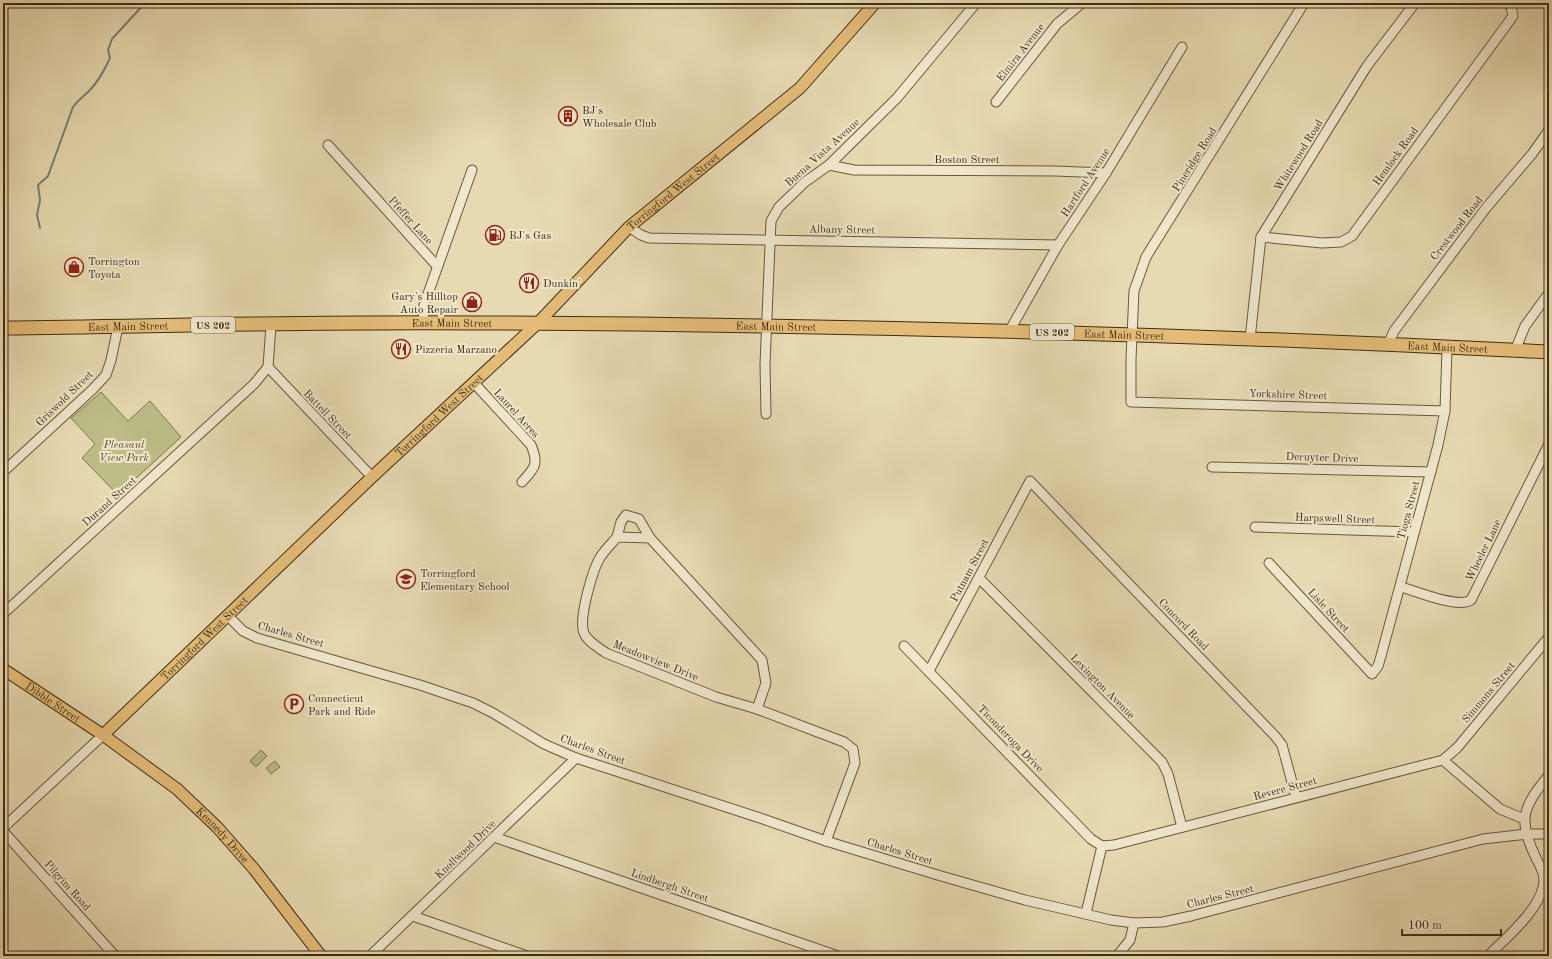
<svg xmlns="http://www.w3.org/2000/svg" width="1552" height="959" font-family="'Old Standard TT',serif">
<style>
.green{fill:#bcbd87;stroke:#7e754e}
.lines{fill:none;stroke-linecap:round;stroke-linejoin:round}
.stream{stroke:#778077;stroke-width:2}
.minor-casing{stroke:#6a583d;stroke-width:11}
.major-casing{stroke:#402d16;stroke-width:13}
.highway-casing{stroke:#402d16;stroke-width:15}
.minor{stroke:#efe6cc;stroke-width:9}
.major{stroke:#e4bc78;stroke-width:11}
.highway{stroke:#e4bc78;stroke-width:13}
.labels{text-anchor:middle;stroke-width:4;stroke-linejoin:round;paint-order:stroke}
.shield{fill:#efe6cc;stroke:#74644d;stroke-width:1}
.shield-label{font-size:10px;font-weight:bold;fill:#402d16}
.street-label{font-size:11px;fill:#402d16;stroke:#efe6cc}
.poi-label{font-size:11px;fill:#402d16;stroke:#efe6cc;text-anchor:start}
.park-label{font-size:11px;font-style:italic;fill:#594a2d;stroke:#efe6cc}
</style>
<rect width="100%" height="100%" fill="#e7d9b1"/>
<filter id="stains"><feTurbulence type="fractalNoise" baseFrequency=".005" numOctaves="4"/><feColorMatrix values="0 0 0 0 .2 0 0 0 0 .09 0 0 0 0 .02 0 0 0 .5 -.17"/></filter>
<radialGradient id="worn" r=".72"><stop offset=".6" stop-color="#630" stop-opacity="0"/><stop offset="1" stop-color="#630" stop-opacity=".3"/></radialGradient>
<g class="green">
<polygon points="101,392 128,421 150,401 181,437 118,495 82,458 95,444 71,418"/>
<polygon points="261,750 267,756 256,767 250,761"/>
<polygon points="275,761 280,767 271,774 266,768"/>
</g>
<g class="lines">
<path class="stream" d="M 40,228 L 37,215 L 40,200 L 38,185 L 48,176 L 73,107 C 78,100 83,97 89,91 C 98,82 105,69 110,58 L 108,50 L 112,39 L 145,3"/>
<g class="minor-casing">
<g id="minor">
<polyline points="1304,3 1146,257 1134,291 1131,359 1131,402 1445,411"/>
<polyline points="996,102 1057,24 1082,3"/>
<polyline points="328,145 437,266"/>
<polyline points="829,165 854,170 1055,171 1106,173"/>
<polyline points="629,227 641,235 649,238 1058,245"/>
<polyline points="1261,237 1322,243 1341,242 1352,236 1513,16 1511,6 1507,3"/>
<polyline points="423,324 424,305 472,170"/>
<polyline points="1010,330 1058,245 1106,173 1182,47"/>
<polyline points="1250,339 1261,237 1367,66 1415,3"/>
<polyline points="1388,344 1394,331 1486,208 1532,154 1549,130"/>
<polyline points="1515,351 1525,326 1549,293"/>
<polyline points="268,367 372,477"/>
<path d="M 474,383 L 531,445 C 539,464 535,468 522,482"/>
<polyline points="766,414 765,364 771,221 779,207 805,182 829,165 897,98 976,3"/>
<polyline points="1212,467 1431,472"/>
<polyline points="3,472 92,390 106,375 111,360 118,327"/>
<polyline points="1255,527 1414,532"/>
<path d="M 617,537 L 650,538 L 762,660 L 766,683 L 757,709 L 716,697 L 606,653 C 599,648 587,641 584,633 C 578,619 593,568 601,556 C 606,549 612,543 617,537 Z"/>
<polyline points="617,537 621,522 626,515 639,519 650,538"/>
<polyline points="1269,563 1372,674 1378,666 1381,656 1438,445 1445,411 1447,348"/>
<polyline points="979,578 1162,762 1168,774 1182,827"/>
<path d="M 1401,587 C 1416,591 1458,609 1471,600 L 1549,444"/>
<polyline points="3,614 254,384 268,367 271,325"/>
<polyline points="228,616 243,631 257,638 420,685 473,703 493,713 544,744 576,758 763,819 826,841 941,876 1025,900 1111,920 1134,923 1163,922 1191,916 1483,839 1527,834 1549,834"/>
<polyline points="904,646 1091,839 1102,846"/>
<polyline points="929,671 1030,481 1275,736 1282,745 1296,797"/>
<polyline points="757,709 844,742 853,749 855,763 826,841"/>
<polyline points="1443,760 1500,809 1524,819"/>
<polyline points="3,828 103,735"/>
<polyline points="3,831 115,956"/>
<polyline points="494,837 838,956"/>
<polyline points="1102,846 1114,845 1443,760 1457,748 1549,637"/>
<polyline points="1086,913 1102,846"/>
<polyline points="413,916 527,956"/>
<polyline points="370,956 576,758"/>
<polyline points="1117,956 1130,940 1134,923"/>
<path d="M 1488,956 C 1506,938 1538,911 1543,887 C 1546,875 1541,868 1536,858 C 1517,819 1523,807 1549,775"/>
</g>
</g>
<g class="major-casing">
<g id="major">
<path id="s1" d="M 3,669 L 103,735 L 177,789 L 217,827 L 254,869 L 321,956"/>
<path id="s2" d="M 103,735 L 372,477 L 538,323 L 629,227 L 800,88 L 875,3"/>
</g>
</g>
<g class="highway-casing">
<g id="highway">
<path id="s3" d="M 3,328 C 166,326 329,321 493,323 C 845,325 1197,334 1549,352"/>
</g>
</g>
<use href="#minor" class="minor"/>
<use href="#major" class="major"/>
<use href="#highway" class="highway"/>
</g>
<defs>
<g id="building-ring" transform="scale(1)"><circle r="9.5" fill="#efe6cc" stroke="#8f2418" stroke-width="1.5"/><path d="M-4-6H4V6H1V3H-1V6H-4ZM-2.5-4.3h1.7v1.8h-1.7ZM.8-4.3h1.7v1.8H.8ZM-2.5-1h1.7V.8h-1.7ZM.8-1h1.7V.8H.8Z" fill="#8f2418"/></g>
<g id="fuel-ring" transform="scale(1)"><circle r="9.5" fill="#efe6cc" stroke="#8f2418" stroke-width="1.5"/><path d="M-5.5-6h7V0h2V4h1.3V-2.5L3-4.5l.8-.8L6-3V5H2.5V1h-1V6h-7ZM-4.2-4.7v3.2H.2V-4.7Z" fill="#8f2418"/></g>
<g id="shop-ring" transform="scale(1)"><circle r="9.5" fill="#efe6cc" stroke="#8f2418" stroke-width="1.5"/><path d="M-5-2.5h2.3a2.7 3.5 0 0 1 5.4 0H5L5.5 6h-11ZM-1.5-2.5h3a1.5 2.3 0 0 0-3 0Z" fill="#8f2418"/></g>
<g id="restaurant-ring" transform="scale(1)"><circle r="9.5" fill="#efe6cc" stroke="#8f2418" stroke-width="1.5"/><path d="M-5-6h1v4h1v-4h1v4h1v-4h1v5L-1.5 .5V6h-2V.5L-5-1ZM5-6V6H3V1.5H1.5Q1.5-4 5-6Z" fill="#8f2418"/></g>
<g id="school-ring" transform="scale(1)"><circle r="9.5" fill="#efe6cc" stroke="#8f2418" stroke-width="1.5"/><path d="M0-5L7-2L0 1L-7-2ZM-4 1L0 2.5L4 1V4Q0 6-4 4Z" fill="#8f2418"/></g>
<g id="parking-ring" transform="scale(1)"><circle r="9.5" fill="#efe6cc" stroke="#8f2418" stroke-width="1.5"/><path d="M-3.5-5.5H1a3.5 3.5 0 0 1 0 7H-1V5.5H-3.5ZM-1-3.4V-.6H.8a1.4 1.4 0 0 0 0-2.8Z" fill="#8f2418"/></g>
</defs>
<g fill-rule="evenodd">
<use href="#building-ring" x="568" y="116"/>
<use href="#fuel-ring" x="495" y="235"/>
<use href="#shop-ring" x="74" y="267"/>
<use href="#restaurant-ring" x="529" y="283"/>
<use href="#shop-ring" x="472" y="302"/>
<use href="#restaurant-ring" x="401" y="349"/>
<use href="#school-ring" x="406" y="579"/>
<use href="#parking-ring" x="294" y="704"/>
</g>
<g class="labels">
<g class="shield">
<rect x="191" y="317" width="44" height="16" rx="3"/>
<rect x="1030" y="324" width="44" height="16" rx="3"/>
</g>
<g class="shield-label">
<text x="213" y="329">US 202</text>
<text x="1052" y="336">US 202</text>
</g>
<g class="street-label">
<text transform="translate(1020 52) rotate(-52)" y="4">Elmira Avenue</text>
<text transform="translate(822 152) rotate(-42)" y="4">Buena Vista Avenue</text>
<text transform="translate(1298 155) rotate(-58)" y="4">Whitewood Road</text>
<text transform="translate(1395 156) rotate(-54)" y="4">Hemlock Road</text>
<text x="967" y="163">Boston Street</text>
<text transform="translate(1194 159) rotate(-58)" y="4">Pineridge Road</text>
<text transform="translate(1085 182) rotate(-57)" y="4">Hartford Avenue</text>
<text dy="4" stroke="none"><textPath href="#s2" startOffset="788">Torringford West Street</textPath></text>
<text transform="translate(411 220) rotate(48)" y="4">Pfeffer Lane</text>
<text transform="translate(1456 228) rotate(-52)" y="4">Crestwood Road</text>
<text transform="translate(842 229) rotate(1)" y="4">Albany Street</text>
<text dy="4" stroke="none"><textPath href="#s3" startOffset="449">East Main Street</textPath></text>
<text dy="4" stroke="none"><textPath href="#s3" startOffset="125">East Main Street</textPath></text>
<text dy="4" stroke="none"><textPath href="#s3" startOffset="773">East Main Street</textPath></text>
<text dy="4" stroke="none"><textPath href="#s3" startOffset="1121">East Main Street</textPath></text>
<text dy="4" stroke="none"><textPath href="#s3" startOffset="1445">East Main Street</textPath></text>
<text transform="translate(1288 394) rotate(2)" y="4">Yorkshire Street</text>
<text transform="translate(64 398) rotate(-44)" y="4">Griswold Street</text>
<text transform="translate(517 413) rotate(48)" y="4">Laurel Acres</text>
<text transform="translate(328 414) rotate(46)" y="4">Battell Street</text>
<text dy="4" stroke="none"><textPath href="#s2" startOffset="464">Torringford West Street</textPath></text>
<text transform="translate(1322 457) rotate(2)" y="4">Deruyter Drive</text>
<text transform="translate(109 501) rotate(-42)" y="4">Durand Street</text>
<text transform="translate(1408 510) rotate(-75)" y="4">Tioga Street</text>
<text transform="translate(1335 518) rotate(2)" y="4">Harpswell Street</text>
<text transform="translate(1483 550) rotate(-64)" y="4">Wheeler Lane</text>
<text transform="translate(969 570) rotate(-62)" y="4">Putnam Street</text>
<text transform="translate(1329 610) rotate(47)" y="4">Lisle Street</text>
<text transform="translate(1184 624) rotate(46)" y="4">Concord Road</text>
<text transform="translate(291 634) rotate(16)" y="4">Charles Street</text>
<text dy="4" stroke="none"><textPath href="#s2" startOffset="140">Torringford West Street</textPath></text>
<text transform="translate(656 660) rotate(22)" y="4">Meadowview Drive</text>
<text transform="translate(1103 686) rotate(45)" y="4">Lexington Avenue</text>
<text transform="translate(1488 692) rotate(-50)" y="4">Simmons Street</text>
<text dy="4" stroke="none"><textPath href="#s1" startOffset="60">Dibble Street</textPath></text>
<text transform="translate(1011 738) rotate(46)" y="4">Ticonderoga Drive</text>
<text transform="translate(593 749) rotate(20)" y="4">Charles Street</text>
<text transform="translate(1285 788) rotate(-15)" y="4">Revere Street</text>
<text dy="4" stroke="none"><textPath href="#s1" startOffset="276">Kennedy Drive</textPath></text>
<text transform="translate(465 849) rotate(-44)" y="4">Knollwood Drive</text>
<text transform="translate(900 851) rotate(17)" y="4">Charles Street</text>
<text transform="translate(68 885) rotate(48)" y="4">Pilgrim Road</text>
<text transform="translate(670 885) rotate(19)" y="4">Lindbergh Street</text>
<text transform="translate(1220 896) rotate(-14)" y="4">Charles Street</text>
</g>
<g class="poi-label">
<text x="582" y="114">BJ's<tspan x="582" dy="13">Wholesale Club</tspan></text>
<text x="509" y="239">BJ's Gas</text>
<text x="88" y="265">Torrington<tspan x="88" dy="13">Toyota</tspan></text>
<text x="543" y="287">Dunkin'</text>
<text x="458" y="300" text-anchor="end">Gary's Hilltop<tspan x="458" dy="13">Auto Repair</tspan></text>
<text x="415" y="353">Pizzeria Marzano</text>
<text x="420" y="577">Torringford<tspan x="420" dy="13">Elementary School</tspan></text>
<text x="308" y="702">Connecticut<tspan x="308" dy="13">Park and Ride</tspan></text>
</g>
<g class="park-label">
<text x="124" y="448">Pleasant<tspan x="124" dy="13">View Park</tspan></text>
</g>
</g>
<rect width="1552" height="959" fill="none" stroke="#e7d9b1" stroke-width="16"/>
<rect x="4" y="4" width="1544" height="951" fill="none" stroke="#402d16" stroke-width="2"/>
<rect x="8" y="8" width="1536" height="943" fill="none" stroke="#402d16"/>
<path d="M1402 929v6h99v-6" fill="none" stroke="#402d16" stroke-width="2"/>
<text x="1408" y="929" font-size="12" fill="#402d16" stroke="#efe6cc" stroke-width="3" paint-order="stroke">100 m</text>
<rect width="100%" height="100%" filter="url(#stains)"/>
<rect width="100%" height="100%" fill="url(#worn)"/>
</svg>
